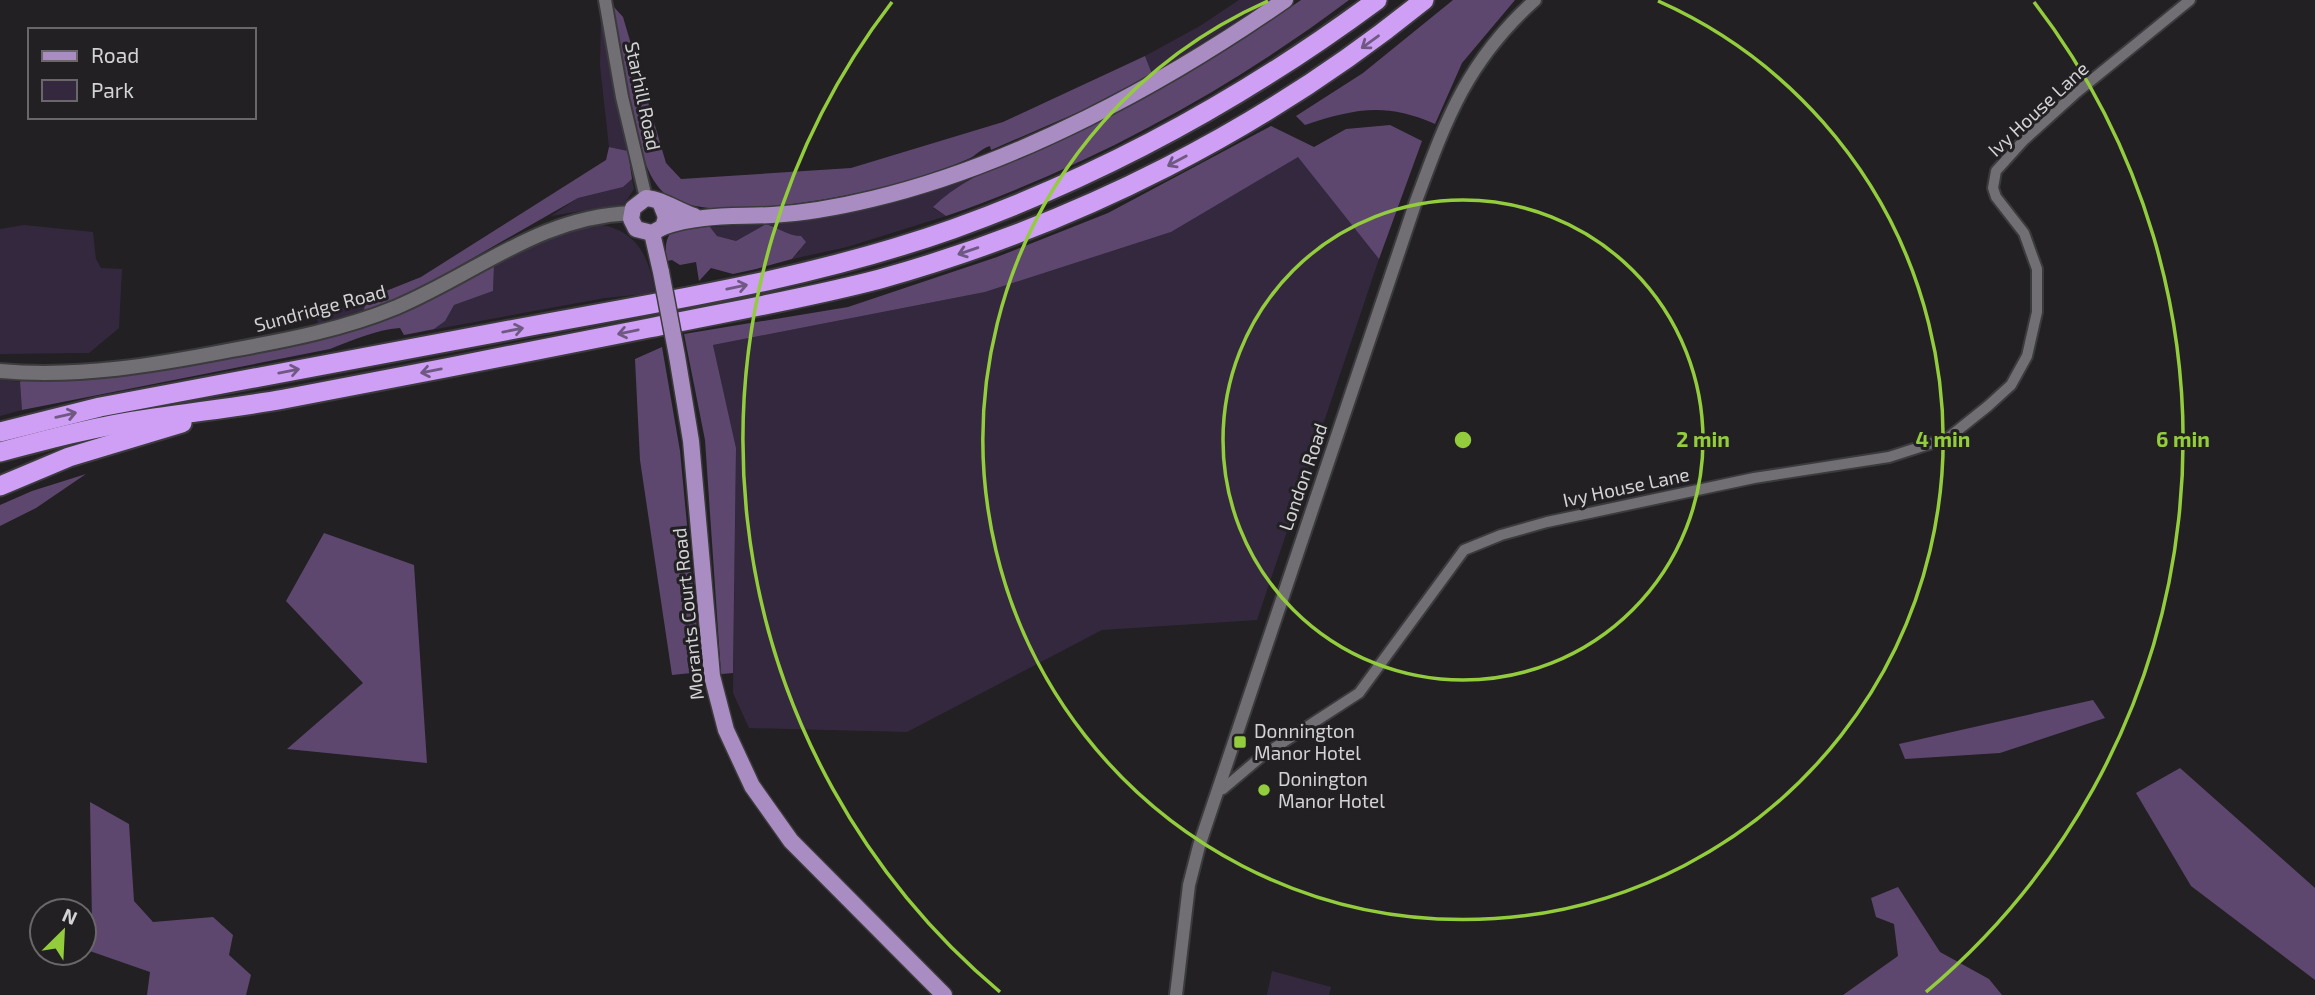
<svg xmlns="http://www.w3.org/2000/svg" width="2315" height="995" font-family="'Exo 2',sans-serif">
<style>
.green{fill:#34283f}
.forest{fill:#5d476f}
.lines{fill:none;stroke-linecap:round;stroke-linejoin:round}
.minor-casing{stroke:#3b3a3c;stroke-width:14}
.tertiary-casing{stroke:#3b3a3c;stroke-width:16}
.secondary-casing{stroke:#3b3a3c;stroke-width:18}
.primary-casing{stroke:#3b3a3c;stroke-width:19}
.motorway-casing{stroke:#3b3a3c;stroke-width:23}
.minor{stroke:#716f73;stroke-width:10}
.tertiary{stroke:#716f73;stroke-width:12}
.secondary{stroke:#716f73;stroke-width:14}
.primary{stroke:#a98cc1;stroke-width:16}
.motorway{stroke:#ce9ff5;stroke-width:19}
.primary-bridge-casing{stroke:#3b3a3c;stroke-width:19;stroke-linecap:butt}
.primary-bridge{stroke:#a98cc1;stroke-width:16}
.oneway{stroke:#6f5982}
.ring{fill:none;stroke:#93cd3d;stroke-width:3.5}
.poi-dot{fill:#93cd3d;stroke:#222023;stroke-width:2.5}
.labels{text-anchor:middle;stroke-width:6;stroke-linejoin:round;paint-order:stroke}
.street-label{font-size:19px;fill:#d3d2d4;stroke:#222023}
.poi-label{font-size:19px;fill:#d3d2d4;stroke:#222023;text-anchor:start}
.centre{fill:#93cd3d;stroke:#222023;stroke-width:3.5}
.ring-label{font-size:21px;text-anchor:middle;font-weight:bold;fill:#93cd3d;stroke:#222023;stroke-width:6;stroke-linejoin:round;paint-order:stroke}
</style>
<rect width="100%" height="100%" fill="#222023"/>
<g class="green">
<polygon points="1239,0 1269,0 1152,74 1145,56 1200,26"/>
<polygon points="601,9 614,93 628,151 609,147 600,66"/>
<polygon points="1298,156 1379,259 1257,620 1102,630 907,732 749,728 733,693 736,448 713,345 985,292 1171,232"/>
<polygon points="632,179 634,189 624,204 551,216 578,198 623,187"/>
<path d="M 970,179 L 933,208 L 946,216 L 847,247 L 792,259 L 800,251 C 791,236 783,229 766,224 L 736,241 L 717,236 L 710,227 C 805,221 879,212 970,179 Z"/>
<path d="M 594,224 C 636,228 649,255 655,293 L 605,298 L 404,335 L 418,331 L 454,305 L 493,291 L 494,266 L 550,237 Z"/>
<polygon points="24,225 93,232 96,259 101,268 122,269 119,328 89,353 0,354 0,229"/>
<polygon points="366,299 364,310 318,324 317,317"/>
<polygon points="0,380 20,382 22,410 0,416"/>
<polygon points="1272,971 1331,987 1329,995 1267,995"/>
</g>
<g class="forest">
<path d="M 1301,0 L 1349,0 C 1225,93 1089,166 946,216 L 933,207 C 974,166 1055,144 1108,117 C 1174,82 1239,42 1301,0 Z"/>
<path d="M 1453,0 L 1515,0 L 1462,63 L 1435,124 C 1385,102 1354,109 1305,125 L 1296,116 L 1363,73 Z"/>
<path d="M 613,6 L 623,17 L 666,163 L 681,179 L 851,168 L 1003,122 L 1145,56 L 1152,74 L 1081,111 L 991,150 L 990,146 C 980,149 976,156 968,159 C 950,167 931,173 913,179 C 865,194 703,229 664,193 C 642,172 640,139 633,110 C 625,77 611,40 613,6 Z"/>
<polygon points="1390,125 1422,141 1379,259 1298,157 1171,232 985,292 713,345 736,448 733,673 721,674 705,440 684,334 848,307 997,257 1108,213 1271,126 1314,147 1346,129"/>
<polygon points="609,147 628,151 632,179 623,187 578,198 403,298 364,310 366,299 421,277 606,160"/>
<path d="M 766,224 C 779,228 788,236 801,236 L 806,242 L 792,259 L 756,269 L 733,274 L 711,268 L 699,281 L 696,262 L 680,265 L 672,260 L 667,261 C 661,226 680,224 710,227 L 717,236 L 736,241 Z"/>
<path d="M 494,266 L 493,291 L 454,305 L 445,321 L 434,329 L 404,335 L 400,328 C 375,330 353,340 330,349 L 22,410 L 20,382 L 23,379 C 90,383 158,371 223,358 C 318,339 410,316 494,266 Z"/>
<polygon points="662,347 680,451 701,672 672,675 640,460 635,359"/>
<polygon points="86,474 36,508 0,526 0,505 32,491"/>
<polygon points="324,533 414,565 427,763 287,749 363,683 286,601"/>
<polygon points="2093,700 2105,718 2000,753 1905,759 1899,744"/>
<polygon points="2180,768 2315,888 2315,980 2191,886 2136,793"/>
<polygon points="90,802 129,824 134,901 153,922 213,917 233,935 229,955 251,975 246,995 147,995 150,972 84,949 84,932 92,923"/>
<polygon points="1898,887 1940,952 1989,979 2002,995 1843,995 1898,956 1894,924 1876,917 1871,898"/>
</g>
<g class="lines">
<g class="minor-casing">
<polyline id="minor" points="1218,790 1223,789 1262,756 1359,693 1464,550 1501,535 1547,522 1754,478 1889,457 1948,438 1988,406 2011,385 2027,356 2037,312 2037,269 2024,233 1996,197 1993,188 1996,171 2024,140 2077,92 2190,0"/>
</g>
<g class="tertiary-casing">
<g id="tertiary">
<polyline points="605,0 622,97 646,198"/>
<path d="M 1176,995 L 1189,885 L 1199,846 L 1415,204 C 1446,120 1466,62 1535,0"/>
</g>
</g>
<g class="secondary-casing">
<path id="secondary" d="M 0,371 C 79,378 155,365 232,350 C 287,340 344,329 397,307 C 479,272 539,217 631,213"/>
</g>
<g class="primary-casing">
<g id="primary">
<path d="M 660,202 L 666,217 L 663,227 L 652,233 L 636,229 L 631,219 L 633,208 L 646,198 C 662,199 678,211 694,216"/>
<path d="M 663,227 C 698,214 735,217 772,215 C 806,213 839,207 872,199 C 1015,165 1164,84 1285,0"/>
<polyline points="652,233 661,272"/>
<polyline points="677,356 691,441 712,676 726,730 752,786 791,841 944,995"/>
</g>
</g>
<g class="motorway-casing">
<g id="motorway">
<path d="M 0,432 L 100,407 C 247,379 394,351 542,324 C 680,299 820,276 953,229 C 1106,174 1246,97 1377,0"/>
<path d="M 0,452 C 49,439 98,426 148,419 C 193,412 239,407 284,399 C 406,376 527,352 649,328 C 726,312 804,299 880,279 C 1077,224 1265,129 1424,0"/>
<polyline points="0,486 69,457 182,423"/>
</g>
</g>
<use href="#minor" class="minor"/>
<use href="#tertiary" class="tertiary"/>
<use href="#secondary" class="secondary"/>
<use href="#primary" class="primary"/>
<use href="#motorway" class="motorway"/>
<g class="primary-bridge-casing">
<polyline id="primary-bridge" points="661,272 677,356"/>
</g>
<use href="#primary-bridge" class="primary-bridge"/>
</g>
<defs><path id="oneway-shaft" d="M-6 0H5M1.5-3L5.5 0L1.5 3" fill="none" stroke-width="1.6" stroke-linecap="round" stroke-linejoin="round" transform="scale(1.75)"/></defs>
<g class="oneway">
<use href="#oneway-shaft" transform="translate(1370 42) rotate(144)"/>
<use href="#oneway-shaft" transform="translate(1177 161) rotate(152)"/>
<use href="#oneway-shaft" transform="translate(968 251) rotate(161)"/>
<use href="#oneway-shaft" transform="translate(737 287) rotate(-12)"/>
<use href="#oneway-shaft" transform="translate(513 330) rotate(-11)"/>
<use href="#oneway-shaft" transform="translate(628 332) rotate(168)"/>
<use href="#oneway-shaft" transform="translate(289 371) rotate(-11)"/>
<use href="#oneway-shaft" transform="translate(431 371) rotate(169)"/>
<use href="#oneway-shaft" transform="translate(66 415) rotate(-13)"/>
</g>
<g class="ring">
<circle cx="1463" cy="440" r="240"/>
<path d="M1658 1A480 480 0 1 1 1268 1"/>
<path d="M1000 992A720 720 0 0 1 892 2M2034 2A720 720 0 0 1 1926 992"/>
</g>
<g class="poi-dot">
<rect x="1233" y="735" width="14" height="14" rx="3.5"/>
<circle cx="1264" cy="790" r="7"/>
</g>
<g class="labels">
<g class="street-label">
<text transform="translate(643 96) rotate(78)" y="7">Starhill Road</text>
<text transform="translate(2038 109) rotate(-43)" y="7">Ivy House Lane</text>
<text transform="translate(320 308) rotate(-15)" y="7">Sundridge Road</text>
<text transform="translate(1303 477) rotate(-71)" y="7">London Road</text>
<text transform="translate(1626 487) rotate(-12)" y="7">Ivy House Lane</text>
<text transform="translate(688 614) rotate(-96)" y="7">Morants Court Road</text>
</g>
<g class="poi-label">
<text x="1254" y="738">Donnington<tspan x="1254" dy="22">Manor Hotel</tspan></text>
<text x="1278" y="786">Donington<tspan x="1278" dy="22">Manor Hotel</tspan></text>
</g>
</g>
<circle cx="1463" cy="440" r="10" class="centre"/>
<g class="ring-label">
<text x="1703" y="447">2 min</text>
<text x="1943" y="447">4 min</text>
<text x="2183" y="447">6 min</text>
</g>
<rect x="28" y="28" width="228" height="91" fill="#222023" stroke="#69676a" stroke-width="2"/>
<rect x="42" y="51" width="35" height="10" fill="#a98cc1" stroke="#69676a" stroke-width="2"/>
<text x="91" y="63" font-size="21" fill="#d3d2d4">Road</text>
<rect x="42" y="80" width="35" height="21" fill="#34283f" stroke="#69676a" stroke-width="2"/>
<text x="91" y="98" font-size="21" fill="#d3d2d4">Park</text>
<g transform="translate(63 932) rotate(24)"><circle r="33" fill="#222023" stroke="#69676a" stroke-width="2"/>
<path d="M0-5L12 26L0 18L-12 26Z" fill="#93cd3d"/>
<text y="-10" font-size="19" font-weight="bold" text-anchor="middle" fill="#d3d2d4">N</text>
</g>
</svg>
